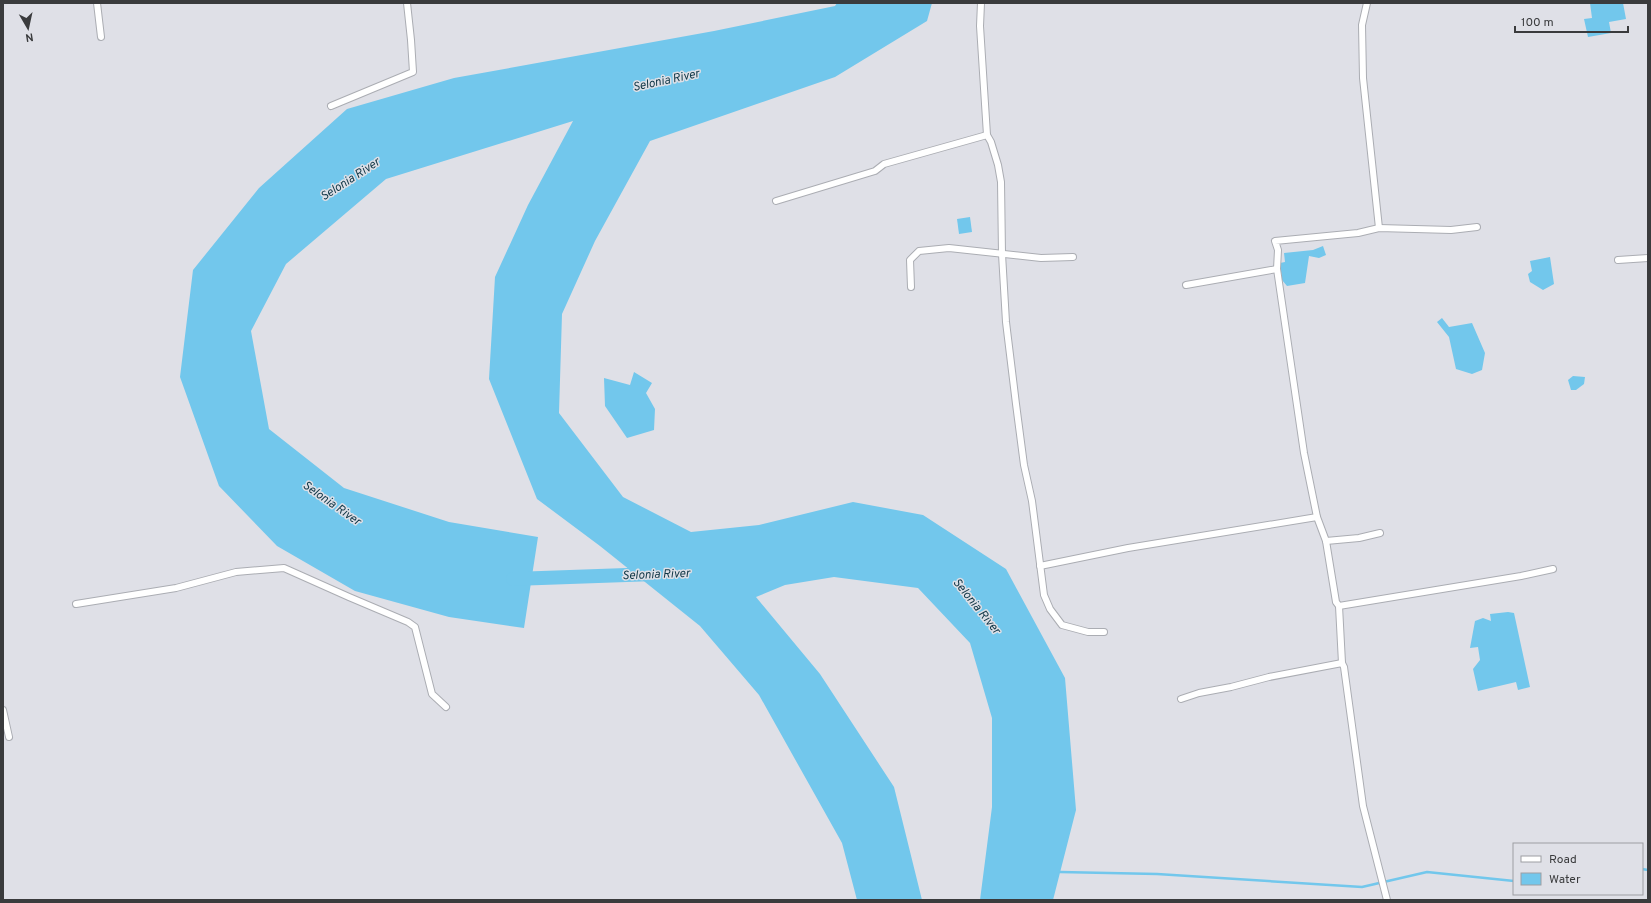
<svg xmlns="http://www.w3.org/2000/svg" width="1651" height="903" font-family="Overpass,sans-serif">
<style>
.water{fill:#72c7ec}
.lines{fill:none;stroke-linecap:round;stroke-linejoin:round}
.stream{stroke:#72c7ec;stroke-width:2.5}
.river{stroke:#72c7ec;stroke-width:14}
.minor-casing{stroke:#abadb3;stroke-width:8}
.minor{stroke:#fff;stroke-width:6}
.labels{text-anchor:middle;stroke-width:3;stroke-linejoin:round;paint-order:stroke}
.water-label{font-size:12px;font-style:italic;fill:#103747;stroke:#dfe0e7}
</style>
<rect width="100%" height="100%" fill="#dfe0e7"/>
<g class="water">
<polygon points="837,3 932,3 927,21 835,77 650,141 595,241 562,314 559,413 623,497 691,532 759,525 853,502 923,515 1006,569 1065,678 1076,810 1053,900 980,900 992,807 992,718 970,643 918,588 834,577 785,585 756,597 820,674 894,787 922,900 857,900 842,843 759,695 700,626 600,546 537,499 489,379 495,277 528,205 573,121 386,179 286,264 251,331 269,429 344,488 449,522 538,537 524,628 449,617 355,591 277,546 219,486 180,377 193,270 259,188 347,109 454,78 714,31 835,6"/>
<polygon points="1590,3 1623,3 1626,19 1609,22 1611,33 1588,37 1584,19 1592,18"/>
<polygon points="970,217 972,232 959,234 957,219"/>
<polygon points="1323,246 1326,255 1319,258 1309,256 1305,283 1287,286 1282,280 1280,263 1285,262 1284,253 1313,250"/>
<polygon points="1550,257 1554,284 1543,290 1530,282 1528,274 1532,271 1530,261"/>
<polygon points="1442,318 1449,327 1472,323 1485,353 1482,370 1472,374 1456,369 1449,337 1437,322"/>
<polygon points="634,372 652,383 646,393 655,409 654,430 627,438 605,406 604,378 630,385"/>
<polygon points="1573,376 1585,377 1584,384 1576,390 1571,390 1568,380"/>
<polygon points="1508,612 1514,613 1530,687 1518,690 1516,682 1478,691 1473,669 1480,660 1478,647 1470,648 1475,621 1483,618 1491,621 1490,614"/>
</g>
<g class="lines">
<g class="stream">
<polyline points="1642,869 1648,870"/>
<polyline points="1060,872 1157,874 1362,887 1427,872 1514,881"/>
</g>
<polyline class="river" points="513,579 655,574"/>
<g class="minor-casing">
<g id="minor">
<polyline points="97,3 101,37"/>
<polyline points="981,3 980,26 987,135 991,142 998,165 1001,182 1002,254 1006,322 1016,404 1024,465 1032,501 1044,595 1050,609 1062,625 1088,632 1104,632"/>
<polyline points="1367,3 1362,25 1363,78 1379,228"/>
<polyline points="331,106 413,72 411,40 407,3"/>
<polyline points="776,201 875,171 884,164 987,135"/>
<polyline points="1618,260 1648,258"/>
<polyline points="1186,285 1277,269"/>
<polyline points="911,287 910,260 919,251 949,248 1041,258 1073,257"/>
<polyline points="1326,541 1359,538 1380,533"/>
<polyline points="1040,566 1128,548 1317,517"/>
<polyline points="76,604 176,588 236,572 284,568 349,597 408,622 415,627 432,694 446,707"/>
<polyline points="1339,606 1521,576 1553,569"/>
<polyline points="1181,699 1199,693 1231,687 1269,677 1342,663"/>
<polyline points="3,710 9,737"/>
<polyline points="1387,900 1363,806 1344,667 1342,663 1339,606 1336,602 1326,541 1317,517 1304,453 1277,269 1278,250 1275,241 1358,233 1379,228 1451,230 1477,227"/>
</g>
</g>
<use href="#minor" class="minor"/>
</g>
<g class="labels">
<g class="water-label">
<text transform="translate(666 80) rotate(-12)" y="4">Selonia River</text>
<text transform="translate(350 179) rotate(-33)" y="4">Selonia River</text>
<text transform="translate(332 503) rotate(35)" y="4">Selonia River</text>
<text transform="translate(656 574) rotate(-2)" y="4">Selonia River</text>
<text transform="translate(977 606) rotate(51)" y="4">Selonia River</text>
</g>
</g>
<rect width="1651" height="903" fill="none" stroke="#3a3b3d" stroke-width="8"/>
<rect x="1513" y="843" width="130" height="52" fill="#dfe0e7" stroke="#9d9ea3"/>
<rect x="1521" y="856" width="20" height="6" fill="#ffffff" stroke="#9d9ea3"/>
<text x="1549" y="863" font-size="12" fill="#3a3b3d">Road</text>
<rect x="1521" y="873" width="20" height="12" fill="#72c7ec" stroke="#9d9ea3"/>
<text x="1549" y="883" font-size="12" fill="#3a3b3d">Water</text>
<g transform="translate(28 28) rotate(171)" stroke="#dfe0e7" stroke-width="3" paint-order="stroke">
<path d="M0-3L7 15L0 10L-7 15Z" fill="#3a3b3d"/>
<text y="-6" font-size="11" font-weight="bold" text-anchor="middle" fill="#3a3b3d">N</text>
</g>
<path d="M1515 26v6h113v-6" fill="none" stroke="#3a3b3d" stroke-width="2"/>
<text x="1521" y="26" font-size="12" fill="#3a3b3d" stroke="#dfe0e7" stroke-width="3" paint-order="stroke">100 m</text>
</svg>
